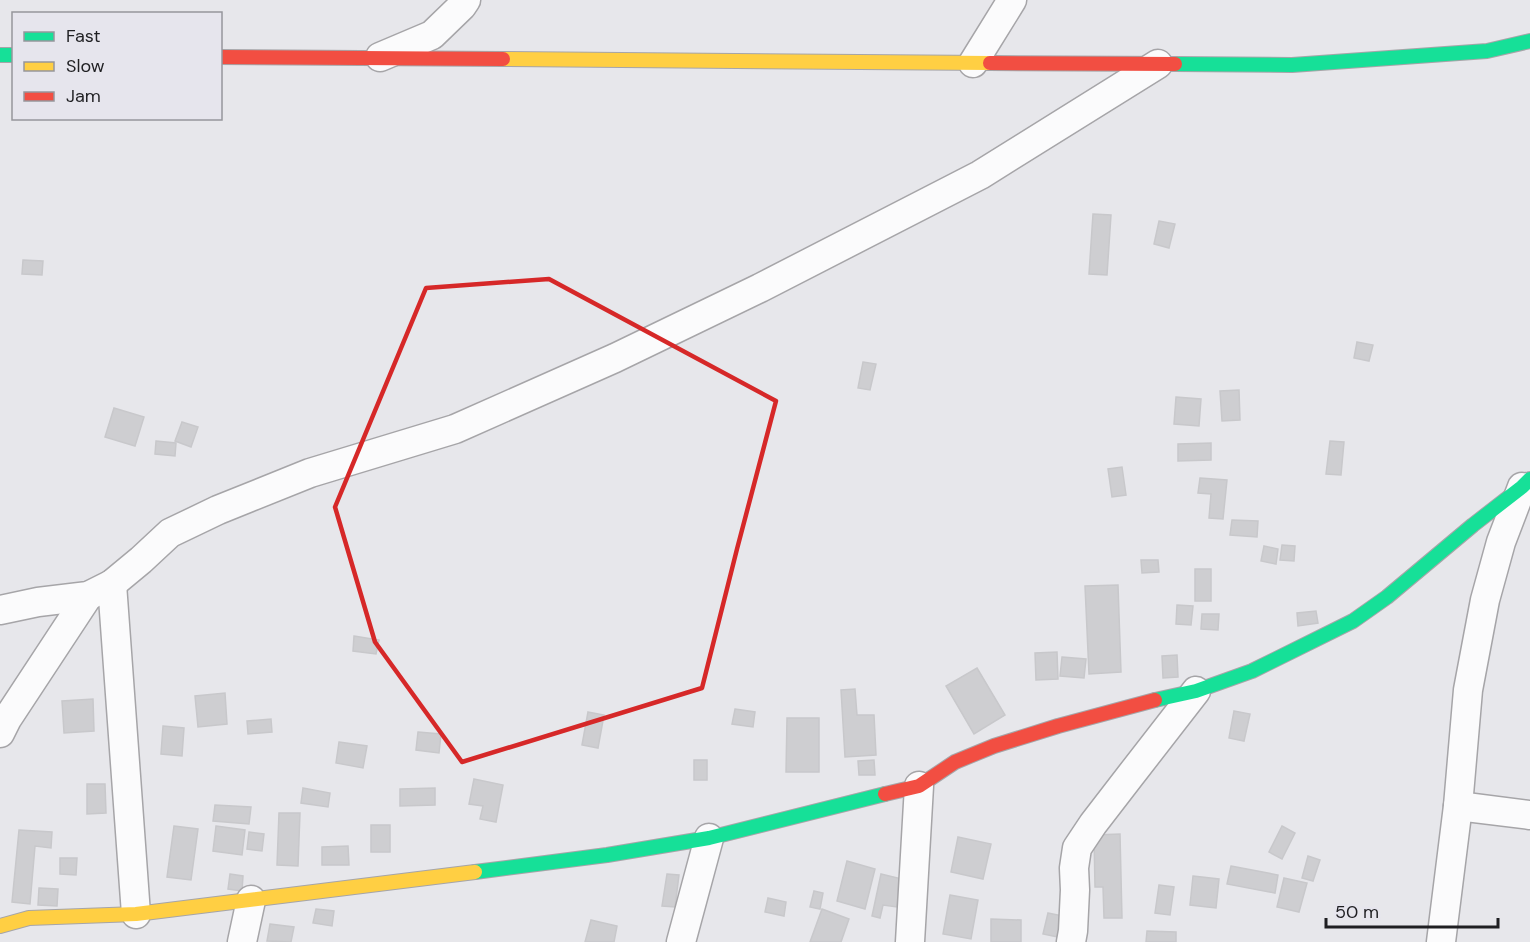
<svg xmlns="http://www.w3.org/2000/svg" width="1530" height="942" font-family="'DM Sans',sans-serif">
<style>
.building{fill:#ceced1;stroke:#c8c8cb;stroke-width:1.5}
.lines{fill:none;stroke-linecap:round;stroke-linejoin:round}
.street-casing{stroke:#a6a5a8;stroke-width:31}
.fast-casing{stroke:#a6a5a8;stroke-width:16}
.slow-casing{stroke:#a6a5a8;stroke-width:16}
.jam-casing{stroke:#a6a5a8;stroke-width:16}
.street{stroke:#fbfbfc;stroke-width:28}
.fast{stroke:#16e098;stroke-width:14}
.slow{stroke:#ffcf43;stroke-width:14}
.jam{stroke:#f24e42;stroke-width:14}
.marked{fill:none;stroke:#d62828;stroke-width:4.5;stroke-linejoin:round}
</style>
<rect width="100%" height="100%" fill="#e7e7eb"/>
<g class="building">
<polygon points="1093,214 1111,215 1107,275 1089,274"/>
<polygon points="1159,221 1175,224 1169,248 1154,244"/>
<polygon points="23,260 43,261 42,275 22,274"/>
<polygon points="1357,342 1373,345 1369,361 1354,358"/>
<polygon points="863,362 876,364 870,390 858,388"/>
<polygon points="1239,390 1240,420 1222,421 1220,391"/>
<polygon points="1176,397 1201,399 1199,426 1174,424"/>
<polygon points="114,408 144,417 135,446 105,437"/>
<polygon points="182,422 198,427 191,447 175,441"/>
<polygon points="156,441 176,443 175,456 155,454"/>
<polygon points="1330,441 1344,442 1341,475 1326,474"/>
<polygon points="1211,443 1211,460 1178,461 1178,444"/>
<polygon points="1122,467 1126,495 1112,497 1108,469"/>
<polygon points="1200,478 1227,480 1223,519 1209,518 1211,494 1198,493"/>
<polygon points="1232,520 1258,521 1257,537 1230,535"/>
<polygon points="1282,545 1295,546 1294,561 1280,560"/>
<polygon points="1264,546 1278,549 1276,564 1261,561"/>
<polygon points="1141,560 1158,560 1159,572 1142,573"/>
<rect x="1195" y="569" width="16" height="32"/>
<polygon points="1118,585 1121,672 1089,674 1085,586"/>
<polygon points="1177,605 1193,606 1191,625 1176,624"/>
<polygon points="1316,611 1318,623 1298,626 1297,613"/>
<polygon points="1202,614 1219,614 1218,630 1201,629"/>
<polygon points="354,636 379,640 376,654 353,651"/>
<polygon points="1057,652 1058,679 1036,680 1035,653"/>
<polygon points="1177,655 1178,677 1163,678 1162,656"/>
<polygon points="1062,657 1086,659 1084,678 1060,676"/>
<polygon points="977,668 1005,715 974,734 946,686"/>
<polygon points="855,689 857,715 874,715 876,755 845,757 841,690"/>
<polygon points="225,693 227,724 198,727 195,696"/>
<polygon points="93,699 94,731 64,733 62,701"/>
<polygon points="735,709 755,712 753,727 732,724"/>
<polygon points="1234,711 1250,714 1244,741 1229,738"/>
<polygon points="588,712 604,715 598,748 582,745"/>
<polygon points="787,718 819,718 819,772 786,772"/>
<polygon points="271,719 272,732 248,734 247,721"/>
<polygon points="163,726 184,728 182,756 161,754"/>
<polygon points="418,732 441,734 439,753 416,750"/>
<polygon points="339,742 367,746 363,768 336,763"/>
<rect x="694" y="760" width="13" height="20"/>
<polygon points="874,760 875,775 859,775 858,761"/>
<polygon points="474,779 503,785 496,822 480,819 483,806 469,804"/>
<polygon points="87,784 105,784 106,813 87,814"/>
<polygon points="303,788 330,793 328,807 301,803"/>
<polygon points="435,788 435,805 400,806 400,789"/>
<polygon points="215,805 251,807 249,824 213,821"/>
<polygon points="279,813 300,813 298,866 277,865"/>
<rect x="371" y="825" width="19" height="27"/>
<polygon points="174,826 198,829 191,880 167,877"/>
<polygon points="216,826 245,830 242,855 213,851"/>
<polygon points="1282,826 1295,833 1282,859 1269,852"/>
<polygon points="19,830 52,832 51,848 35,846 30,904 12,902"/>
<polygon points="249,832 264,834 262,851 247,849"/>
<polygon points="1120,834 1122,918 1104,918 1103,887 1095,887 1094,835"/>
<polygon points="958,837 991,844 983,879 951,872"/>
<polygon points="348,846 349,865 322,865 322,847"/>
<polygon points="1308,856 1320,860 1313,881 1302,878"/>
<polygon points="60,858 77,858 76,875 60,874"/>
<polygon points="847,861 875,869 865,909 837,901"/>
<polygon points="1231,866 1278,875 1275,893 1227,884"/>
<polygon points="230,874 243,876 242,891 228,889"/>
<polygon points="667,874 679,875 675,907 662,906"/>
<polygon points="881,874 902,879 897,907 883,905 880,918 872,916"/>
<polygon points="1193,876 1219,879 1216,908 1190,905"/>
<polygon points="1284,878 1307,883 1299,912 1277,907"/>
<polygon points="1159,885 1174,887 1170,915 1155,913"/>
<polygon points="39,888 58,889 57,906 38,905"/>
<polygon points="814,891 823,893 820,909 810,907"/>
<polygon points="950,895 978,900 971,939 943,934"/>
<polygon points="768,898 786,902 784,916 765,912"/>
<polygon points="316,909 334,911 332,926 313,923"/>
<polygon points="822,909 849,919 841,942 810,942"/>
<polygon points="1048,913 1068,917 1063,938 1043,934"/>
<polygon points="991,919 1021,920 1021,942 991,942"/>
<polygon points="591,920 617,926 614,942 585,942"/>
<polygon points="270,924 294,927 291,942 267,941"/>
<polygon points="1147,931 1176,932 1176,942 1146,942"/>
</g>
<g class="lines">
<g class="street-casing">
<g id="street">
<polyline points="380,57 432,35 462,6 466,0"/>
<polyline points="973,63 1012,0"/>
<polyline points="112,584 136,914"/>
<polyline points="0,610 38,602 88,596 112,584 141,560 170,533 218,510 310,473 455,429 615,358 760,288 980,175 1158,64"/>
<polyline points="0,733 7,719 88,596"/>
<polyline points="1458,806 1530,815"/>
<polyline points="242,942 251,900"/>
<polyline points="681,942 709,838"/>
<polyline points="910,942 919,786"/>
<polyline points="1071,942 1073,931 1075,890 1074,868 1077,848 1093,824 1130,776 1196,691"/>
<polyline points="1441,942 1458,806 1468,690 1485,600 1501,542 1522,487"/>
</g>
</g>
<g class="fast-casing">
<g id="fast">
<polyline points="0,55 14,55"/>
<polyline points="1175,64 1292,65 1487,51 1530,41"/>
<polyline points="1155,700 1196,691 1252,671 1353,621 1387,597 1473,525 1522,487 1530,479"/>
<polyline points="475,872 607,855 709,838 885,794"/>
</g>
</g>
<g class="slow-casing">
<g id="slow">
<polyline points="503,59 990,63"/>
<polyline points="0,926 29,918 136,914 475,872"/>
</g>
</g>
<g class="jam-casing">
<g id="jam">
<polyline points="220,57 503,59"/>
<polyline points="990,63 1175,64"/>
<polyline points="885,794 919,786 955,762 994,746 1058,726 1155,700"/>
</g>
</g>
<use href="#street" class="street"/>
<use href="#fast" class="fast"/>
<use href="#slow" class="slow"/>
<use href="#jam" class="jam"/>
</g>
<path class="marked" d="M 549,279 L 776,401 L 737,549 L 702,688 L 462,762 L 375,642 L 335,507 L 426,288 Z"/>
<rect x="12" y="12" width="210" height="108" fill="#e6e5ed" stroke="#96969c" stroke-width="1.5"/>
<rect x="24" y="32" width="30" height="9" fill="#16e098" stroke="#96969c" stroke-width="1.5"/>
<text x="66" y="42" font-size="18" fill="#1f1f22">Fast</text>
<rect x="24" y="62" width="30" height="9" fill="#ffcf43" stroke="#96969c" stroke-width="1.5"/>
<text x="66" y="72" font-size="18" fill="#1f1f22">Slow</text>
<rect x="24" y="92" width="30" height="9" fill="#f24e42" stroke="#96969c" stroke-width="1.5"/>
<text x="66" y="102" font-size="18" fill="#1f1f22">Jam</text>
<path d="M1326 918v9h172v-9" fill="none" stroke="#1f1f22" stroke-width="3"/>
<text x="1335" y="918" font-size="18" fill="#1f1f22" stroke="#e6e5ed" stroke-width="4.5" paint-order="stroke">50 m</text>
</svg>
